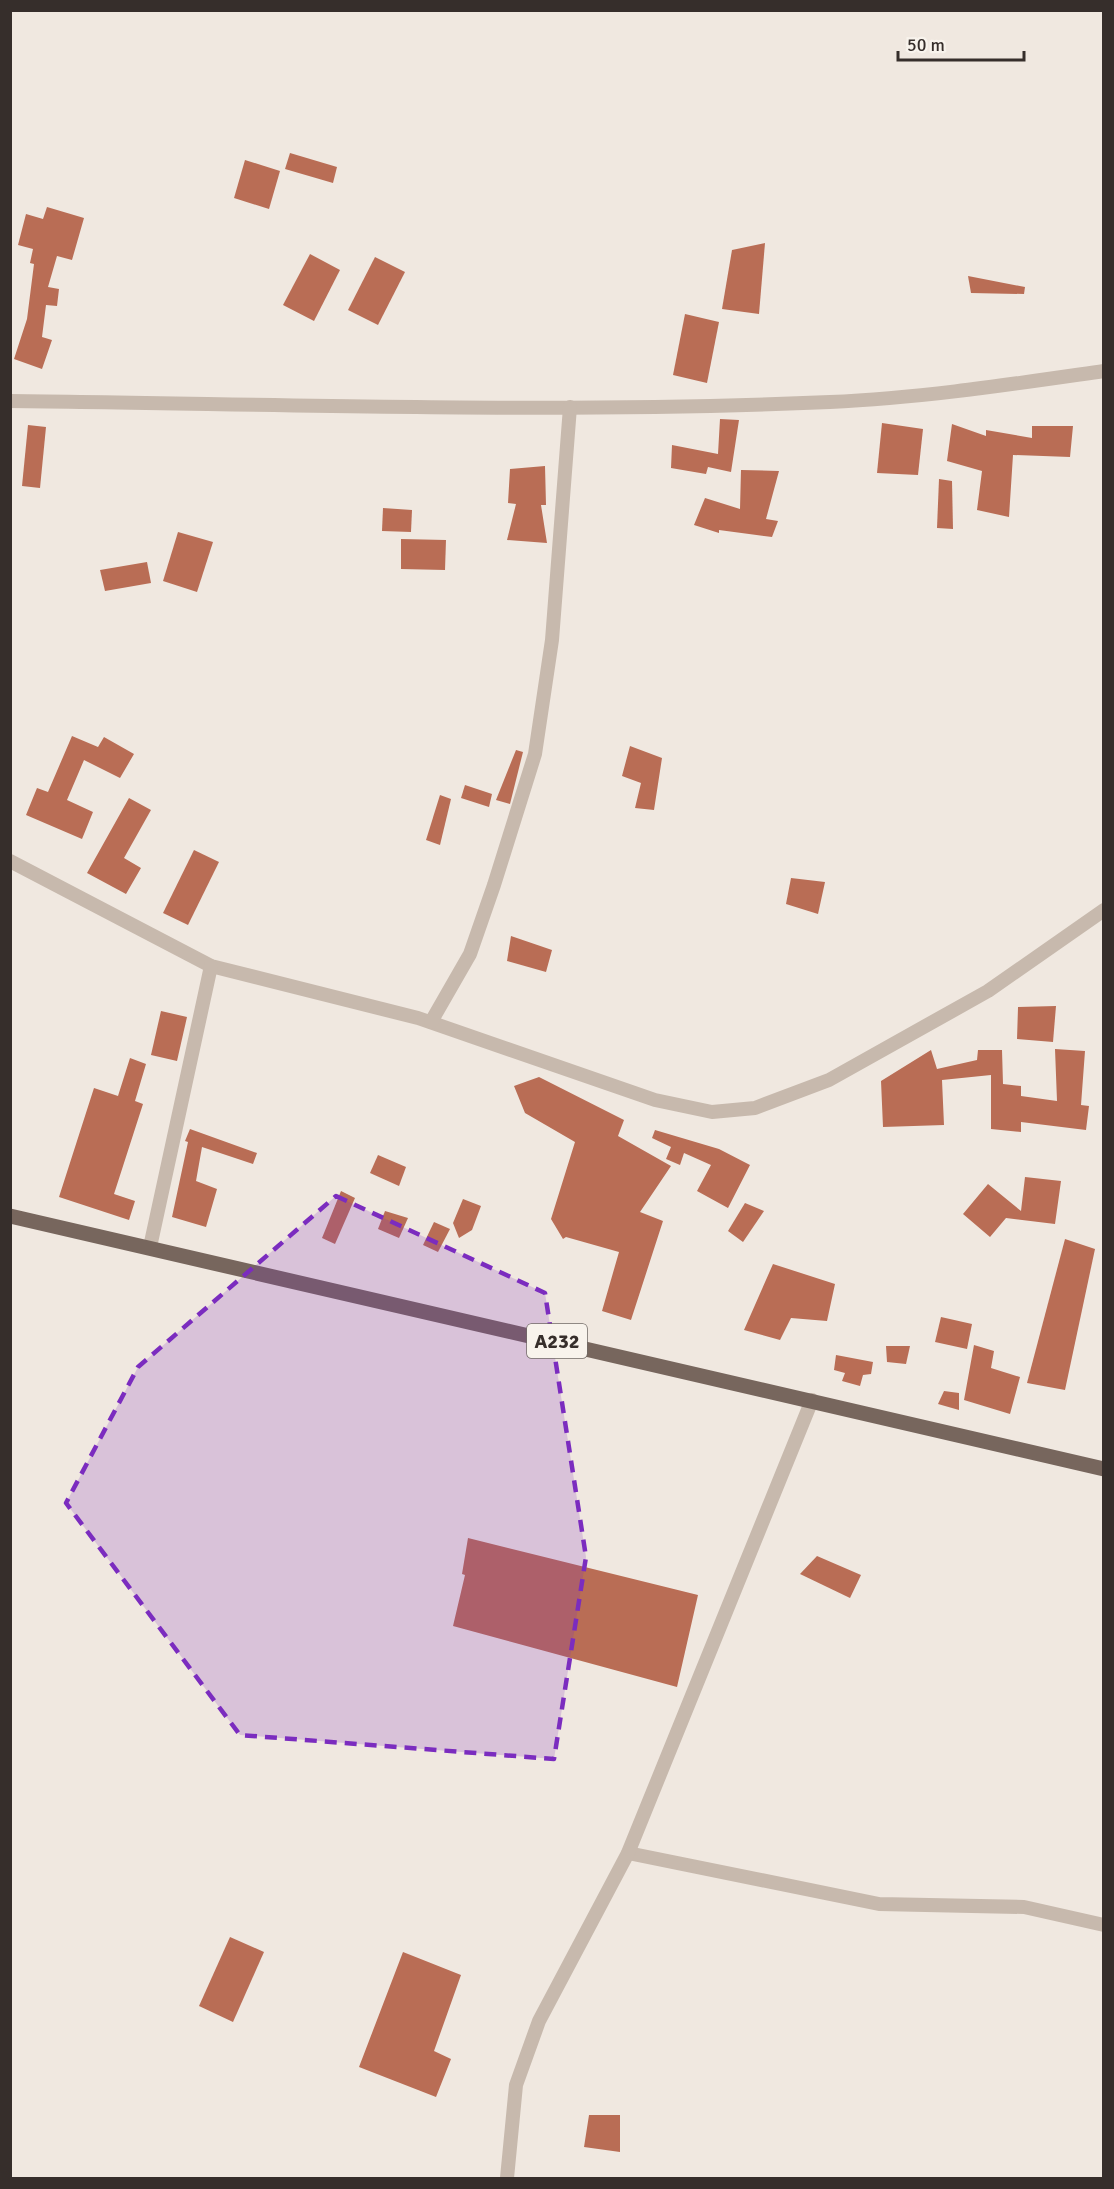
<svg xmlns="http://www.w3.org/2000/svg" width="1114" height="2189" font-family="Signika,sans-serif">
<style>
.building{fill:#b96d55}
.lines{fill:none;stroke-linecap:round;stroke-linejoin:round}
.minor{stroke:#c7b9ad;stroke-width:14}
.primary{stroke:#77665d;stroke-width:15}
.marked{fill:#7b2cbf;fill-opacity:0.2;stroke:#7b2cbf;stroke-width:4.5;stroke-dasharray:12 8;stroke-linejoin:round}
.labels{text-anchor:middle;stroke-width:5;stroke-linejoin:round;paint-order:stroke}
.shield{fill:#f8f3ec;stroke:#706965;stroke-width:1.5}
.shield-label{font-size:20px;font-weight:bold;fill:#362e2b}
</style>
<rect width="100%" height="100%" fill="#f0e8e0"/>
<g class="building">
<polygon points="290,153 337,167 333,183 285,169"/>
<polygon points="245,160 280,171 269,209 234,198"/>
<polygon points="47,207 84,218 72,260 57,256 48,287 59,289 57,306 46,305 42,337 52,340 42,369 14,359 27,319 34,264 30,263 33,249 18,245 26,214 43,219"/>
<polygon points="765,243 759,314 722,309 732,250"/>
<polygon points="310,254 340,270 314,321 283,305"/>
<polygon points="375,257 405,272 378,325 348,310"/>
<polygon points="968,276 1025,287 1024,294 971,293"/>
<polygon points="685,314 719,322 707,383 673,375"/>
<polygon points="720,419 739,420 731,472 708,467 706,474 671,468 672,445 718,454"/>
<polygon points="882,423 923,429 918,475 877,473"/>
<polygon points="952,424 986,436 986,430 1032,438 1032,426 1073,426 1070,457 1013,455 1009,517 977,510 982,471 947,461"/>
<polygon points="28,425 46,427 40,488 22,486"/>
<polygon points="545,466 546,505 541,505 547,543 507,540 516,504 508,503 510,469"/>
<polygon points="741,470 779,471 766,519 778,521 772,537 719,530 719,533 694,525 705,498 740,509"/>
<polygon points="939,479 952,481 953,529 937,528"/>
<polygon points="383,508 412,510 411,532 382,531"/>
<polygon points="178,532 213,542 197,592 163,581"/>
<polygon points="401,539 446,540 445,570 401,569"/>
<polygon points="147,562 151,583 105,591 100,570"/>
<polygon points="72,736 98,747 104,737 134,754 120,778 84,760 67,800 93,812 82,839 26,815 37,788 48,792"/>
<polygon points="630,746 662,758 654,810 635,808 641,783 622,776"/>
<polygon points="516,750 523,752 510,804 496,800"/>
<polygon points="465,785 492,794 489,807 461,798"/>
<polygon points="440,795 451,799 440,845 426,840"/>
<polygon points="129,798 151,810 124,858 141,868 126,894 87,873"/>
<polygon points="194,850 219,862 188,925 163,913"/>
<polygon points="791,878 825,882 818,914 786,904"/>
<polygon points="511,936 552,950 546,972 507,961"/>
<polygon points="1056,1006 1053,1042 1017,1039 1018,1007"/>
<polygon points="161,1011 187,1017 177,1061 151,1055"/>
<polygon points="1055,1049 1085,1051 1081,1105 1089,1106 1086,1130 1021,1122 1021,1132 991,1129 991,1075 942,1080 944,1125 883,1127 881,1081 931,1050 937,1069 977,1060 978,1050 1002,1050 1003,1084 1021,1086 1021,1096 1057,1101"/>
<polygon points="130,1058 146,1064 135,1101 143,1104 114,1194 135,1201 129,1220 59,1197 94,1088 118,1096"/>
<polygon points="539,1077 624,1120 618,1136 671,1166 640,1212 663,1221 631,1320 602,1311 619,1252 566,1237 563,1239 551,1219 575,1142 525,1113 514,1086"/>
<polygon points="190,1129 257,1153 253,1164 202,1147 196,1181 217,1189 206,1227 172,1217 188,1142 185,1141"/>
<polygon points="655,1130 719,1149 750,1165 728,1208 697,1191 711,1165 684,1153 680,1165 666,1159 671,1147 652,1138"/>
<polygon points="378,1155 406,1167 399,1186 370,1173"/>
<polygon points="1025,1177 1061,1181 1055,1224 1006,1218 990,1237 963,1214 988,1184 1021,1211"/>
<polygon points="341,1191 355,1198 335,1244 322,1238"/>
<polygon points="463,1199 481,1206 472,1230 459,1238 453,1223"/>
<polygon points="745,1203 764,1211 743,1242 728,1231"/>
<polygon points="385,1211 408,1218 399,1238 378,1229"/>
<polygon points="434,1222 450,1229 438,1252 423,1245"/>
<polygon points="1065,1239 1095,1249 1065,1390 1027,1383"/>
<polygon points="773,1264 835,1284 827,1321 791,1318 780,1340 744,1330"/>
<polygon points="941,1317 972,1324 967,1349 935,1342"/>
<polygon points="974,1345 994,1351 991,1368 1020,1377 1010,1414 964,1400"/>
<polygon points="886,1346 910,1346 906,1364 887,1362"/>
<polygon points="836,1355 873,1362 871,1374 863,1375 860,1386 842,1381 845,1373 834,1370"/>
<polygon points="944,1391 959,1393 959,1410 938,1404"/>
<polygon points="468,1538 698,1595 677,1687 453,1626 465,1575 462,1574"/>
<polygon points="817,1556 861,1575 850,1598 800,1574"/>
<polygon points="230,1937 264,1952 233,2022 199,2006"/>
<polygon points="403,1952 461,1975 434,2051 451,2059 436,2097 359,2067"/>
<polygon points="589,2115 620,2115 620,2152 584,2147"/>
</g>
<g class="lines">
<g class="minor">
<path d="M 10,401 C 283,404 557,414 830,402 C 922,398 1013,384 1104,371"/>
<polyline points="10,861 211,966 418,1018 655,1100 712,1112 755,1108 829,1080 988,991 1104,910"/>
<polyline points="431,1022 470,954 494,885 535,754 552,640 570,407"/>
<polyline points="150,1247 211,966"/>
<polyline points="628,1853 879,1904 1024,1907 1104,1925"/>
<polyline points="507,2178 516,2085 539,2021 628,1853 812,1400"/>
</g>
<polyline class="primary" points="10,1216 1104,1469"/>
</g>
<path class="marked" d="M 336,1196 L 545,1293 L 586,1557 L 554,1759 L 240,1735 L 66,1503 L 138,1367 Z"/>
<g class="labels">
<rect class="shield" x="527" y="1324" width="60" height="34" rx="4.5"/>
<g class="shield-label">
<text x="557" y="1348">A232</text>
</g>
</g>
<rect width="1114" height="2189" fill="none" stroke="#362e2b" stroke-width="24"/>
<path d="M898 51v9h126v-9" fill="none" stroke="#362e2b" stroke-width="3"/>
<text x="907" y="51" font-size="18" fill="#362e2b" stroke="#f8f3ec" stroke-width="4.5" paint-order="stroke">50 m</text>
</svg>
